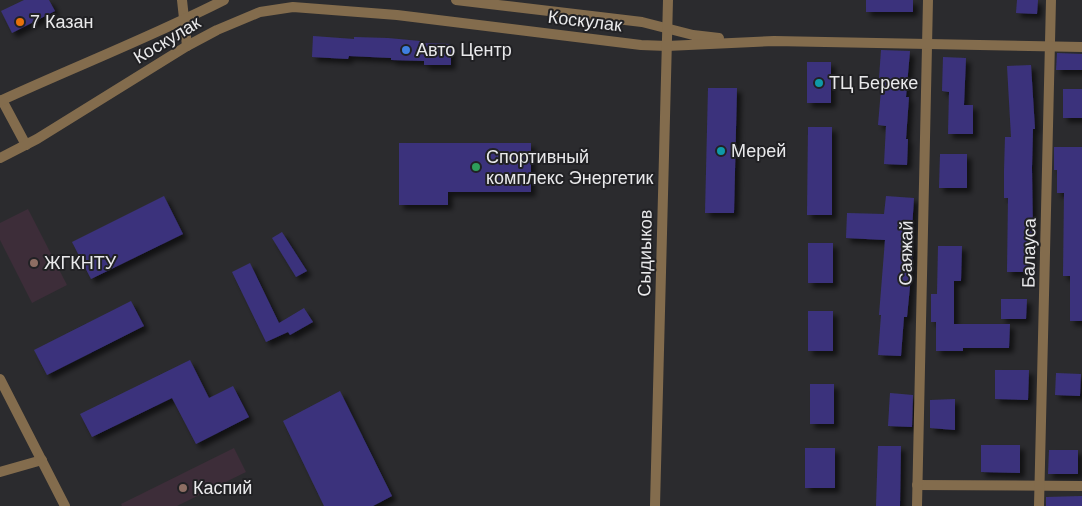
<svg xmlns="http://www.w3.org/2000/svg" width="1082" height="506" font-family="Arial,sans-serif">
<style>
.education{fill:#3d2d39}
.building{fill:#3b337c;filter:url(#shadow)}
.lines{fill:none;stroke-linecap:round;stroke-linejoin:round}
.minor{stroke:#836c4d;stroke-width:10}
.tertiary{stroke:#836c4d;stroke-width:10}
.food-dot{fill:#e8710a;stroke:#212124;stroke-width:2}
.shop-dot{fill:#3f7fe0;stroke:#212124;stroke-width:2}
.culture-dot{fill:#0f9aa8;stroke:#212124;stroke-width:2}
.leisure-dot{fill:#2e9e5b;stroke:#212124;stroke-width:2}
.education-dot{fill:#8d6e63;stroke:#212124;stroke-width:2}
.labels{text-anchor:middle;stroke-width:4;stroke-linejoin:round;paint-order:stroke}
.street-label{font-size:18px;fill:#e9e9eb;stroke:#212124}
.poi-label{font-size:18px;fill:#e9e9eb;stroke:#212124;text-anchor:start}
</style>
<defs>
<filter id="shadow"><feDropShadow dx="4.5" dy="4.5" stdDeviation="2.5" flood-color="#0009"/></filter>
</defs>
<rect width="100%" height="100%" fill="#2b2b2e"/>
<g class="education">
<polygon points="28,209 67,285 32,303 0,240 0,223"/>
<polygon points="234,448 246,472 177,506 122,506 121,504"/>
</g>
<g class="building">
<polygon points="24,0 49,0 55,11 12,33 1,11"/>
<rect x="866" y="0" width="47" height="12"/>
<polygon points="1017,0 1038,0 1037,14 1016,13"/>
<polygon points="313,36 354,39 354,37 388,38 420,41 420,43 451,44 451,65 424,65 424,61 391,60 391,58 349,56 348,59 312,57"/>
<polygon points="881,50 910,51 906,97 909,97 906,139 908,139 907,165 884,164 886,126 878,125 882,78 879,78"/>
<polygon points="1057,53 1082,54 1082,70 1056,70"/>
<polygon points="943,57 966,58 964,105 973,105 973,134 948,134 949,92 942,91"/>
<rect x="807" y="62" width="24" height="41"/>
<polygon points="1031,65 1035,129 1033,129 1032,168 1033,238 1031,238 1029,272 1007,272 1008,198 1004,198 1004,171 1005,137 1011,137 1007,66"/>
<polygon points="708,88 737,88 734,213 705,213"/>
<rect x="1063" y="89" width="19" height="29"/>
<polygon points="808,127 832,127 832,215 807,215"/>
<polygon points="399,143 531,143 531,192 448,192 448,205 399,205"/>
<polygon points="1054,147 1082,147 1082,321 1070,321 1070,276 1063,276 1064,193 1057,193 1057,170 1054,170"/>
<polygon points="940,154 967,154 967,188 939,188"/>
<polygon points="164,196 183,234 91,279 72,242"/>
<polygon points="886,196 914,198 911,245 913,245 911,276 907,317 904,317 901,356 878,355 881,315 879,315 885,240 846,238 847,213 884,214"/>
<polygon points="282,232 307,271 296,277 272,238"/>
<rect x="808" y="243" width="25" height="40"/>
<polygon points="938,246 962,246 961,281 954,281 954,324 1010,324 1009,348 963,348 963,351 936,351 936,322 931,322 931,294 937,294"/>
<polygon points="250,263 279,323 304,308 313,322 290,335 288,332 266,342 232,272"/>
<polygon points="1001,299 1027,299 1026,319 1001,319"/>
<polygon points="131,301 144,326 47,375 34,350"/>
<rect x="808" y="311" width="25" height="40"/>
<polygon points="190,360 209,398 233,386 249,417 196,444 172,398 92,437 80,414"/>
<polygon points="995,370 1029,370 1028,400 995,399"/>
<polygon points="1056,373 1081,374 1080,396 1055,395"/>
<rect x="810" y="384" width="24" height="40"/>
<polygon points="340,391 392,496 373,506 324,506 283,421"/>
<polygon points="890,393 913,395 912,427 888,426"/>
<polygon points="955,399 955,430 930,428 930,400"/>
<polygon points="981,445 1020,445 1020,473 981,472"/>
<polygon points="878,446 901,446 900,506 876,506"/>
<rect x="805" y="448" width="30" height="40"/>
<polygon points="1049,450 1078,450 1078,474 1048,474"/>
<polygon points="1082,496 1082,506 1046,506 1046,497"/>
</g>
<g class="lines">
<g class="minor">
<polyline points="182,0 187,46"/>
<polyline points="0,472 42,460"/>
<polyline points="917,485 1082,486"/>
<polyline points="917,506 928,0"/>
<polyline points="1039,506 1051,0"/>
</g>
<g class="tertiary">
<polyline points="456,0 642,22 693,35 719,38"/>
<polyline points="2,100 26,145"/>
<path d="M 0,101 C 74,67 151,37 224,0"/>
<polyline points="0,158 37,139 187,46 217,30 260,12 293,7 397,15 641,45 667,46 774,41 1082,47"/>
<polyline points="0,379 65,506"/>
<polyline points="655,506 668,0"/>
</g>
</g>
<circle class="food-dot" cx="20" cy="22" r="5"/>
<circle class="shop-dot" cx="406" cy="50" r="5"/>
<g class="culture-dot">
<circle cx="819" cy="83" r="5"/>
<circle cx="721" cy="151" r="5"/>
</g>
<circle class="leisure-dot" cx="476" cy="167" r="5"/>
<g class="education-dot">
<circle cx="34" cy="263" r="5"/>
<circle cx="183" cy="488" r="5"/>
</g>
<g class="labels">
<g class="street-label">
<text transform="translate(585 21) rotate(7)" y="6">Коскулак</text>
<text transform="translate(167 40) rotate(-31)" y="6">Коскулак</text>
<text transform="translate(645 253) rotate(-89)" y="6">Сыдиыков</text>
<text transform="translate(906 253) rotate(-89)" y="6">Саяжай</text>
<text transform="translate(1029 253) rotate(-89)" y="6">Балауса</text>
</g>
<g class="poi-label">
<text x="30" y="28">7 Казан</text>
<text x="416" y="56">Авто Центр</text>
<text x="829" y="89">ТЦ Береке</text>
<text x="731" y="157">Мерей</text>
<text x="486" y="163">Спортивный<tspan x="486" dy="21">комплекс Энергетик</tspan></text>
<text x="44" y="269">ЖГКНТУ</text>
<text x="193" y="494">Каспий</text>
</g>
</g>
</svg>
